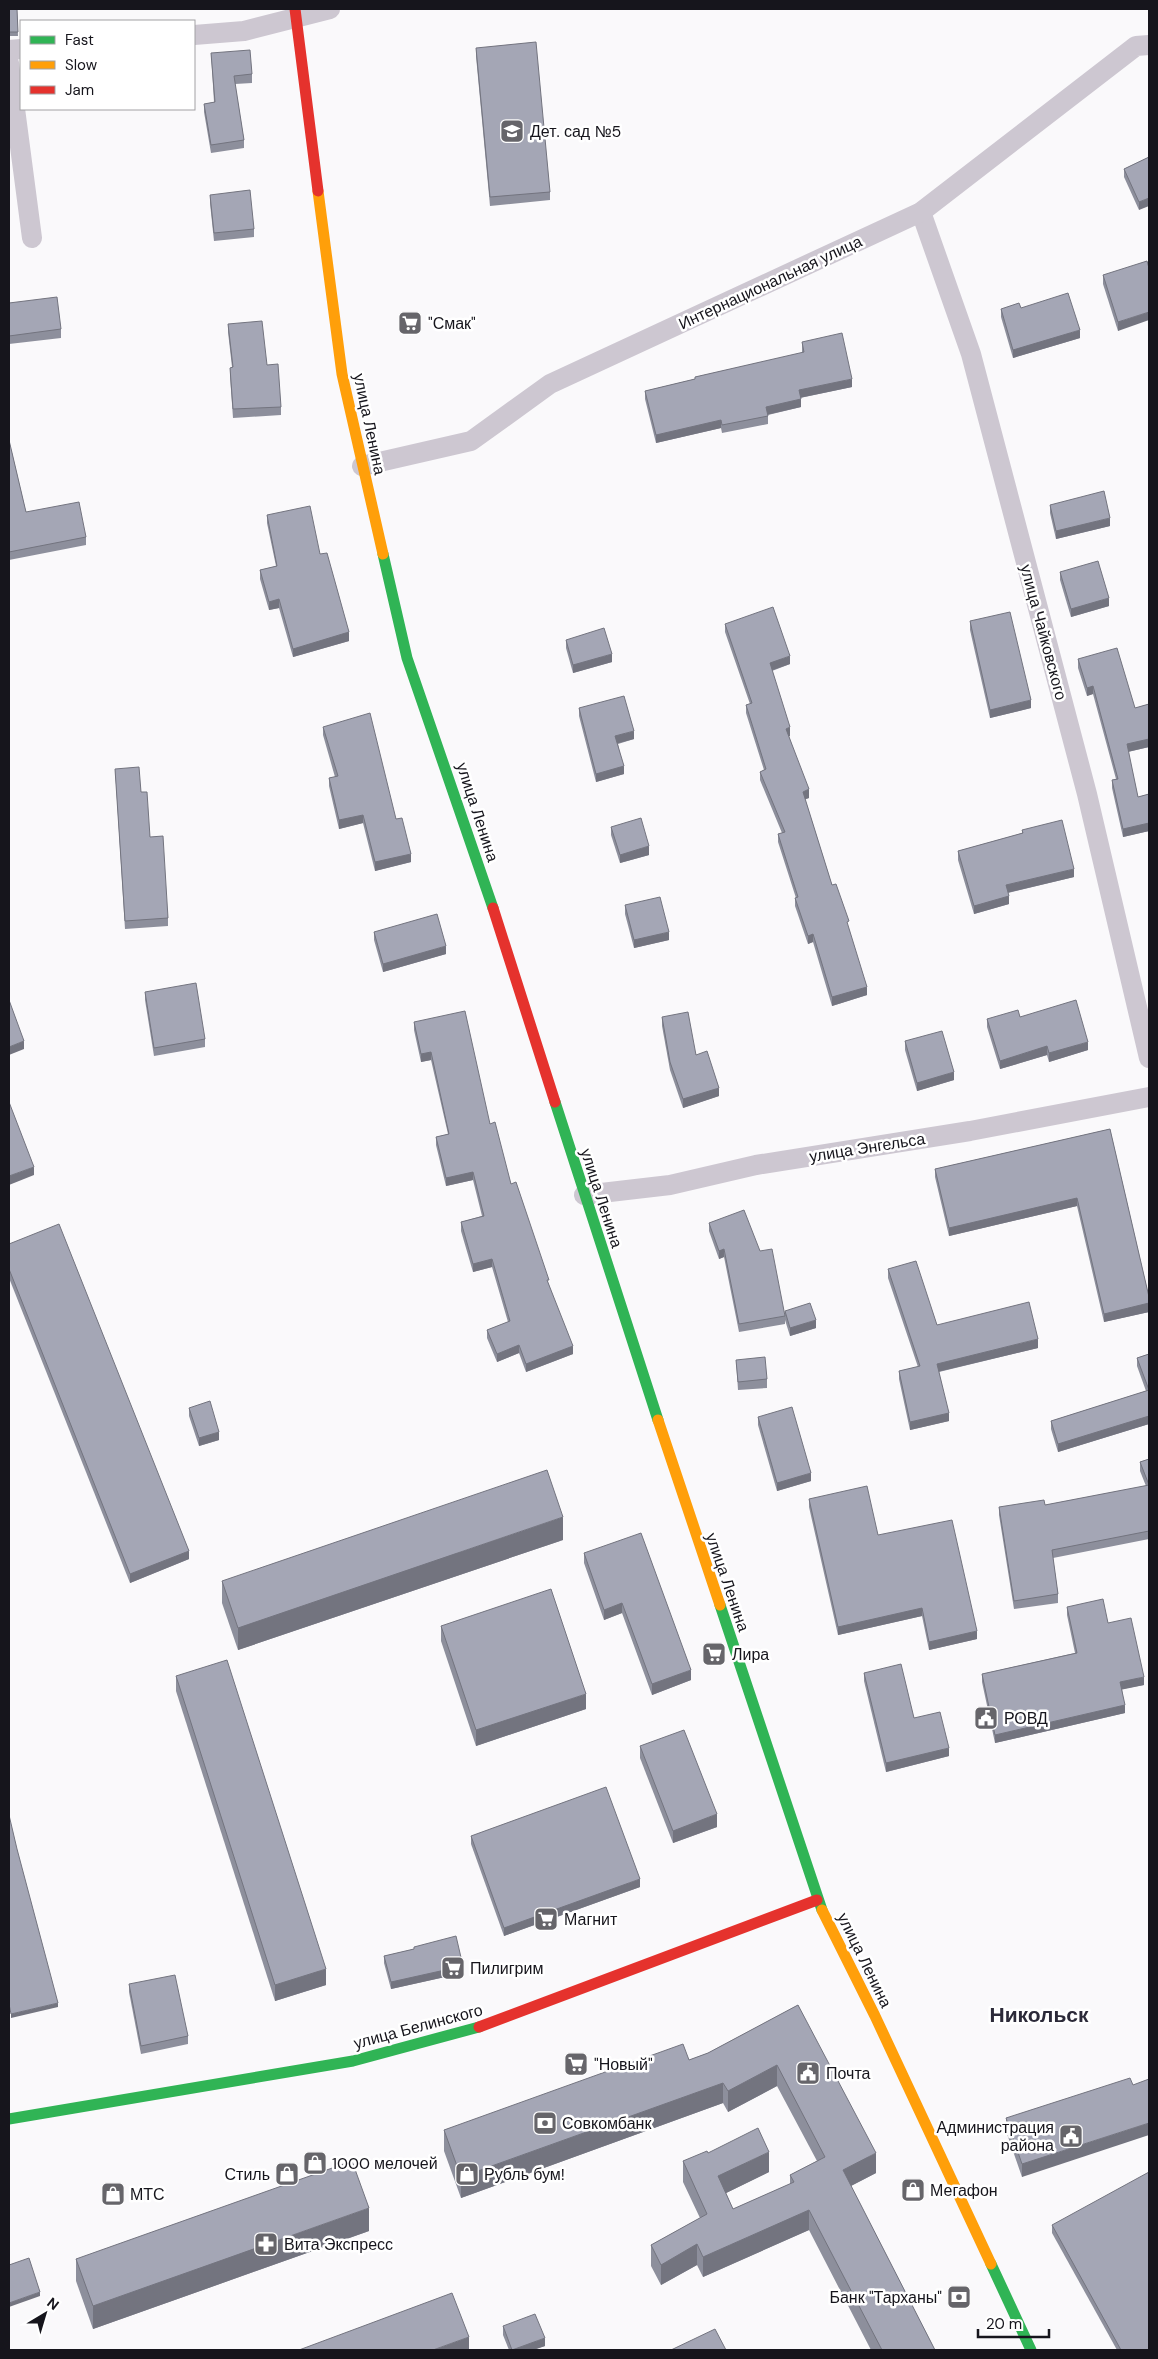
<svg xmlns="http://www.w3.org/2000/svg" width="1158" height="2359" font-family="'DM Sans',sans-serif">
<style>
.lines{fill:none;stroke-linecap:round;stroke-linejoin:round}
.street{stroke:#cdc7d1;stroke-width:20}
.fast{stroke:#30b455;stroke-width:11}
.slow{stroke:#ff9f0a;stroke-width:11}
.jam{stroke:#e5322d;stroke-width:11}
.wall{fill:#8d8f9c}
.shaded-wall{fill:#73747f}
.building{fill:#a4a6b5;stroke:#73747f}
.labels{text-anchor:middle;stroke-width:5;stroke-linejoin:round;paint-order:stroke}
.poi-label{font-size:16px;fill:#16151c;stroke:#fff;text-anchor:start}
.street-label{font-size:16px;fill:#16151c;stroke:#fff}
.district-label{font-size:21px;font-weight:bold;fill:#2c2a39;stroke:#fff}
</style>
<rect width="100%" height="100%" fill="#faf9fb"/>
<g class="lines">
<g class="street">
<polyline points="194,35 244,31 330,9"/>
<polyline points="9,50 21,49"/>
<polyline points="9,63 32,238"/>
<polyline points="921,212 971,354 1087,794 1149,1058"/>
<polyline points="362,466 471,441 550,384 921,212 1136,46 1149,45"/>
<polyline points="584,1195 670,1185 756,1165 970,1131 1149,1097"/>
</g>
<g class="fast">
<polyline points="383,554 407,658 493,908"/>
<polyline points="555,1102 658,1420"/>
<polyline points="720,1605 822,1910"/>
<polyline points="9,2119 353,2061 479,2027"/>
<polyline points="991,2264 1031,2350"/>
</g>
<g class="slow">
<polyline points="318,191 342,374 383,554"/>
<polyline points="658,1420 720,1605"/>
<polyline points="822,1910 875,2016 991,2264"/>
</g>
<g class="jam">
<polyline points="295,9 318,191"/>
<polyline points="493,908 555,1102"/>
<polyline points="479,2027 817,1900"/>
</g>
</g>
<g class="wall">
<polygon points="9,9 17,9 18,36 9,36"/>
<polygon points="476,48 550,192 550,200 490,206 476,56"/>
<polygon points="211,53 252,74 252,83 235,84 244,140 244,148 211,153 204,112 204,104 214,102"/>
<polygon points="1149,157 1139,210 1124,177 1124,169"/>
<polygon points="210,195 254,229 254,237 214,241 210,203"/>
<polygon points="1149,268 1118,331 1103,284 1103,275"/>
<polygon points="9,303 61,329 61,338 9,344"/>
<polygon points="1021,308 1080,338 1013,358 1001,317 1001,309"/>
<polygon points="228,324 267,365 281,407 281,415 233,418 230,376 230,368 232,367 228,332"/>
<polygon points="802,342 852,387 800,398 801,407 768,415 768,424 722,433 721,428 656,443 645,399 645,391 695,379 695,377 802,353"/>
<polygon points="9,440 26,512 86,537 86,545 9,560"/>
<polygon points="1050,505 1110,526 1056,539 1050,513"/>
<polygon points="267,515 320,554 349,641 293,657 279,608 269,610 260,579 260,570 276,566 267,523"/>
<polygon points="1060,572 1109,606 1071,617 1060,580"/>
<polygon points="970,621 1031,708 990,718 970,630"/>
<polygon points="725,624 790,664 772,671 790,736 789,736 809,798 805,799 832,885 849,930 867,995 832,1006 813,942 808,944 795,906 795,898 796,898 778,842 778,834 782,833 760,780 760,772 764,770 746,713 746,705 750,704 725,632"/>
<polygon points="566,640 612,662 573,673 566,648"/>
<polygon points="1078,659 1135,708 1149,704 1149,747 1128,752 1138,797 1149,794 1149,831 1123,837 1112,788 1112,780 1116,779 1093,694 1087,696 1078,668"/>
<polygon points="579,708 634,739 618,744 624,774 596,782 579,716"/>
<polygon points="323,727 396,819 411,862 375,871 363,823 339,829 329,786 329,778 335,777 323,735"/>
<polygon points="115,769 141,792 150,837 168,918 168,926 125,929"/>
<polygon points="611,827 649,855 620,863 611,835"/>
<polygon points="1022,830 1074,877 1008,893 1009,904 974,914 958,860 958,851 1022,833"/>
<polygon points="625,905 669,940 634,948 625,914"/>
<polygon points="374,932 446,954 383,972 374,940"/>
<polygon points="145,992 205,1039 205,1047 154,1056 145,1000"/>
<polygon points="662,1017 696,1055 719,1096 683,1108 670,1070 662,1026"/>
<polygon points="1020,1017 1088,1050 1049,1062 1047,1055 1000,1069 987,1027 987,1019"/>
<polygon points="414,1022 490,1124 511,1184 549,1285 573,1354 526,1372 519,1353 497,1362 487,1338 487,1330 508,1322 492,1267 473,1272 461,1231 461,1222 482,1216 473,1180 446,1186 436,1145 436,1137 448,1134 431,1060 421,1062 414,1030"/>
<polygon points="905,1041 954,1080 917,1091 905,1050"/>
<polygon points="1110,1129 1149,1297 1149,1312 1104,1322 1077,1206 949,1236 935,1177 935,1169"/>
<polygon points="709,1223 760,1251 785,1316 785,1311 816,1328 790,1336 785,1320 785,1324 739,1332 724,1257 719,1259 709,1231"/>
<polygon points="9,1244 189,1559 130,1583 9,1278"/>
<polygon points="888,1269 937,1325 1038,1348 939,1372 949,1421 910,1430 899,1379 899,1371 918,1367 888,1278"/>
<polygon points="1149,1354 1149,1424 1058,1452 1051,1429 1051,1421 1146,1391 1137,1366 1137,1358"/>
<polygon points="736,1360 767,1379 767,1388 738,1390"/>
<polygon points="189,1408 219,1440 199,1446 189,1416"/>
<polygon points="758,1417 811,1481 777,1491 758,1425"/>
<polygon points="1149,1459 1149,1539 1053,1558 1058,1594 1058,1603 1014,1609 999,1515 999,1507 1045,1505 1146,1486 1140,1471 1140,1462"/>
<polygon points="809,1499 878,1535 977,1639 929,1650 922,1616 838,1635 809,1507"/>
<polygon points="563,1540 238,1650 222,1603 222,1581"/>
<polygon points="584,1553 691,1680 652,1695 622,1613 604,1620 584,1563"/>
<polygon points="1067,1607 1144,1685 1122,1689 1125,1713 995,1743 982,1682 982,1674 1075,1653 1067,1615"/>
<polygon points="441,1626 586,1709 476,1746 441,1641"/>
<polygon points="864,1673 914,1718 949,1756 886,1772 864,1681"/>
<polygon points="176,1676 326,1985 275,2001 176,1691"/>
<polygon points="640,1746 717,1827 673,1843 640,1758"/>
<polygon points="471,1836 640,1887 504,1936 471,1844"/>
<polygon points="414,1949 463,1973 391,1989 384,1963 384,1956"/>
<polygon points="129,1984 188,2036 188,2044 141,2054 129,1992"/>
<polygon points="798,2005 876,2173 851,2186 935,2350 871,2350 809,2230 703,2277 697,2265 661,2285 651,2266 651,2245 700,2218 683,2182 683,2161 708,2153 769,2172 726,2193 733,2209 790,2184 790,2175 817,2161 777,2086 728,2112 723,2103 461,2198 444,2151 444,2130 689,2060 708,2053"/>
<polygon points="1133,2085 1022,2177 1006,2131 1006,2118"/>
<polygon points="1052,2225 1149,2350 1117,2350 1052,2233"/>
<polygon points="369,2231 93,2329 76,2281 76,2259"/>
<polygon points="503,2326 545,2346 533,2350 509,2350 503,2335"/>
</g>
<g class="shaded-wall">
<polygon points="1149,198 1149,206 1139,210 1139,202"/>
<polygon points="1149,312 1149,320 1118,331 1118,322"/>
<polygon points="1080,330 1080,338 1013,358 1013,350"/>
<polygon points="852,379 852,387 799,398 799,390"/>
<polygon points="801,399 801,407 766,415 766,407"/>
<polygon points="721,420 721,428 656,443 656,435"/>
<polygon points="1110,518 1110,526 1056,539 1056,531"/>
<polygon points="1109,598 1109,606 1071,617 1071,609"/>
<polygon points="279,599 279,608 269,610 269,602"/>
<polygon points="349,632 349,641 293,657 293,649"/>
<polygon points="612,654 612,662 573,673 573,665"/>
<polygon points="790,656 790,664 770,671 770,663"/>
<polygon points="1093,686 1093,694 1087,696 1087,688"/>
<polygon points="1031,700 1031,708 990,718 990,710"/>
<polygon points="790,727 790,736 786,737 786,729"/>
<polygon points="634,731 634,739 615,744 615,736"/>
<polygon points="1149,739 1149,747 1127,752 1127,744"/>
<polygon points="624,766 624,774 596,782 596,774"/>
<polygon points="809,789 809,798 803,800 803,792"/>
<polygon points="363,815 363,823 339,829 339,820"/>
<polygon points="1149,823 1149,831 1123,837 1123,829"/>
<polygon points="649,846 649,855 620,863 620,855"/>
<polygon points="411,854 411,862 375,871 375,862"/>
<polygon points="1074,869 1074,877 1006,893 1006,885"/>
<polygon points="1009,896 1009,904 974,914 974,906"/>
<polygon points="669,932 669,940 634,948 634,940"/>
<polygon points="813,934 813,942 808,944 808,936"/>
<polygon points="446,946 446,954 383,972 383,964"/>
<polygon points="867,987 867,995 832,1006 832,997"/>
<polygon points="24,1041 24,1049 9,1055 9,1047"/>
<polygon points="1088,1042 1088,1050 1049,1062 1049,1053"/>
<polygon points="1047,1046 1047,1055 1000,1069 1000,1061"/>
<polygon points="431,1052 431,1060 421,1062 421,1054"/>
<polygon points="954,1072 954,1080 917,1091 917,1083"/>
<polygon points="719,1088 719,1096 683,1108 683,1099"/>
<polygon points="34,1167 34,1175 9,1185 9,1176"/>
<polygon points="473,1172 473,1180 446,1186 446,1178"/>
<polygon points="1077,1198 1077,1206 949,1236 949,1228"/>
<polygon points="724,1249 724,1257 719,1259 719,1251"/>
<polygon points="492,1259 492,1267 473,1272 473,1264"/>
<polygon points="1149,1303 1149,1312 1104,1322 1104,1314"/>
<polygon points="816,1320 816,1328 790,1336 790,1328"/>
<polygon points="1038,1339 1038,1348 937,1372 937,1364"/>
<polygon points="519,1345 519,1353 497,1362 497,1354"/>
<polygon points="573,1346 573,1354 526,1372 526,1364"/>
<polygon points="949,1413 949,1421 910,1430 910,1422"/>
<polygon points="1149,1416 1149,1424 1058,1452 1058,1444"/>
<polygon points="219,1432 219,1440 199,1446 199,1438"/>
<polygon points="811,1473 811,1481 777,1491 777,1483"/>
<polygon points="563,1517 563,1540 238,1650 238,1628"/>
<polygon points="189,1551 189,1559 130,1583 130,1574"/>
<polygon points="622,1603 622,1613 604,1620 604,1610"/>
<polygon points="922,1608 922,1616 838,1635 838,1627"/>
<polygon points="977,1631 977,1639 929,1650 929,1642"/>
<polygon points="691,1670 691,1680 652,1695 652,1684"/>
<polygon points="1144,1677 1144,1685 1120,1690 1120,1682"/>
<polygon points="586,1694 586,1709 476,1746 476,1730"/>
<polygon points="1125,1705 1125,1713 995,1743 995,1735"/>
<polygon points="949,1748 949,1756 886,1772 886,1763"/>
<polygon points="717,1814 717,1827 673,1843 673,1831"/>
<polygon points="640,1879 640,1887 504,1936 504,1928"/>
<polygon points="463,1966 463,1973 391,1989 391,1982"/>
<polygon points="326,1969 326,1985 275,2001 275,1985"/>
<polygon points="58,2003 58,2007 11,2018 11,2014"/>
<polygon points="777,2065 777,2086 728,2112 728,2091"/>
<polygon points="723,2083 723,2103 461,2198 461,2177"/>
<polygon points="1149,2123 1149,2135 1022,2177 1022,2164"/>
<polygon points="769,2152 769,2172 718,2197 718,2176"/>
<polygon points="876,2153 876,2173 843,2190 843,2170"/>
<polygon points="369,2208 369,2231 93,2329 93,2306"/>
<polygon points="809,2210 809,2230 703,2277 703,2257"/>
<polygon points="697,2244 697,2265 661,2285 661,2265"/>
<polygon points="40,2292 40,2296 9,2307 9,2303"/>
<polygon points="469,2337 469,2350 433,2350"/>
<polygon points="545,2338 545,2346 533,2350 512,2350"/>
</g>
<g class="building">
<polygon points="9,9 17,9 18,32 9,32"/>
<polygon points="536,42 550,192 490,197 476,48"/>
<polygon points="250,50 252,74 234,76 244,140 211,145 204,104 215,102 211,53"/>
<polygon points="1149,157 1149,198 1139,202 1124,169"/>
<polygon points="250,190 254,229 214,233 210,195"/>
<polygon points="1147,261 1149,268 1149,312 1118,322 1103,275"/>
<polygon points="1068,293 1080,330 1013,350 1001,309 1019,303 1021,308"/>
<polygon points="57,297 61,329 9,336 9,303"/>
<polygon points="262,321 267,365 278,364 281,407 233,409 230,368 233,367 228,324"/>
<polygon points="842,333 852,379 799,390 801,399 766,407 768,416 722,425 721,420 656,435 645,391 695,379 695,377 804,352 802,342"/>
<polygon points="9,440 26,512 79,502 86,537 9,552"/>
<polygon points="1104,491 1110,518 1056,531 1050,505"/>
<polygon points="310,506 320,554 327,553 349,632 293,649 279,599 269,602 260,570 277,566 267,515"/>
<polygon points="1098,561 1109,598 1071,609 1060,572"/>
<polygon points="773,607 790,656 770,663 790,727 786,729 809,789 803,792 832,885 836,884 849,921 847,922 867,987 832,997 813,934 808,936 795,898 798,897 778,834 785,832 760,772 766,769 746,705 752,703 725,624"/>
<polygon points="1010,612 1031,700 990,710 970,621"/>
<polygon points="604,628 612,654 573,665 566,640"/>
<polygon points="1117,648 1135,708 1149,704 1149,739 1127,744 1138,797 1149,794 1149,823 1123,829 1112,780 1118,779 1093,686 1087,688 1078,659"/>
<polygon points="624,696 634,731 615,736 624,766 596,774 579,708"/>
<polygon points="370,713 396,819 402,818 411,854 375,862 363,815 339,820 329,778 338,776 323,727"/>
<polygon points="139,767 141,792 147,792 150,837 163,836 168,918 125,921 115,769"/>
<polygon points="641,818 649,846 620,855 611,827"/>
<polygon points="1062,820 1074,869 1006,885 1009,896 974,906 958,851 1023,833 1022,830"/>
<polygon points="660,897 669,932 634,940 625,905"/>
<polygon points="437,914 446,946 383,964 374,932"/>
<polygon points="196,983 205,1039 154,1048 145,992"/>
<polygon points="9,1000 24,1041 9,1047"/>
<polygon points="1076,1000 1088,1042 1049,1053 1047,1046 1000,1061 987,1019 1018,1010 1020,1017"/>
<polygon points="465,1011 490,1124 495,1122 511,1184 516,1182 549,1280 547,1280 573,1346 526,1364 519,1345 497,1354 487,1330 510,1321 492,1259 473,1264 461,1222 484,1216 473,1172 446,1178 436,1137 449,1134 431,1052 421,1054 414,1022"/>
<polygon points="688,1012 696,1055 707,1051 719,1088 683,1099 670,1062 662,1017"/>
<polygon points="942,1031 954,1072 917,1083 905,1041"/>
<polygon points="9,1102 34,1167 9,1176"/>
<polygon points="1110,1129 1149,1297 1149,1303 1104,1314 1077,1198 949,1228 935,1169"/>
<polygon points="744,1210 760,1251 772,1249 785,1316 739,1324 724,1249 719,1251 709,1223"/>
<polygon points="59,1224 189,1551 130,1574 9,1269 9,1244"/>
<polygon points="916,1261 937,1325 1029,1302 1038,1339 937,1364 949,1413 910,1422 899,1371 920,1366 888,1269"/>
<polygon points="810,1303 816,1320 790,1328 785,1311"/>
<polygon points="1149,1354 1149,1416 1058,1444 1051,1421 1149,1390 1137,1358"/>
<polygon points="765,1357 767,1379 738,1382 736,1360"/>
<polygon points="210,1401 219,1432 199,1438 189,1408"/>
<polygon points="792,1407 811,1473 777,1483 758,1417"/>
<polygon points="1149,1459 1149,1531 1052,1550 1058,1594 1014,1601 999,1507 1044,1500 1045,1505 1149,1485 1140,1462"/>
<polygon points="547,1470 563,1517 238,1628 222,1581"/>
<polygon points="867,1486 878,1535 952,1520 977,1631 929,1642 922,1608 838,1627 809,1499"/>
<polygon points="641,1533 691,1670 652,1684 622,1603 604,1610 584,1553"/>
<polygon points="551,1589 586,1694 476,1730 441,1626"/>
<polygon points="1103,1599 1108,1623 1131,1618 1144,1677 1120,1682 1125,1705 995,1735 982,1674 1077,1653 1067,1607"/>
<polygon points="227,1660 326,1969 275,1985 176,1676"/>
<polygon points="901,1664 914,1718 940,1712 949,1748 886,1763 864,1673"/>
<polygon points="684,1730 717,1814 673,1831 640,1746"/>
<polygon points="606,1787 640,1879 504,1928 471,1836"/>
<polygon points="9,1815 17,1849 58,2003 11,2014 9,2004"/>
<polygon points="456,1936 463,1966 391,1982 384,1956 414,1949 414,1947"/>
<polygon points="175,1975 188,2036 141,2046 129,1984"/>
<polygon points="798,2005 876,2153 843,2170 935,2350 882,2350 809,2210 703,2257 697,2244 661,2265 651,2245 707,2214 683,2161 707,2151 708,2153 758,2128 769,2152 718,2176 733,2209 794,2182 790,2175 825,2157 777,2065 728,2091 723,2083 461,2177 444,2130 683,2044 689,2060 708,2053"/>
<polygon points="1130,2078 1133,2085 1149,2079 1149,2123 1022,2164 1006,2118"/>
<polygon points="352,2161 369,2208 93,2306 76,2259"/>
<polygon points="1149,2172 1149,2350 1121,2350 1052,2225"/>
<polygon points="29,2258 40,2292 9,2303 9,2265"/>
<polygon points="452,2293 469,2337 433,2350 299,2350"/>
<polygon points="535,2314 545,2338 512,2350 503,2326"/>
<polygon points="715,2329 726,2350 671,2350"/>
</g>
<defs>
<g id="school-square" transform="scale(1.25)"><rect x="-9" y="-9" width="18" height="18" rx="4" fill="#66656a" stroke="#fff"/><path d="M0-5L7-2L0 1L-7-2ZM-4 1L0 2.5L4 1V4Q0 6-4 4Z" fill="#fff"/></g>
<g id="supermarket-square" transform="scale(1.25)"><rect x="-9" y="-9" width="18" height="18" rx="4" fill="#66656a" stroke="#fff"/><path d="M-6-5.5h2.5l.6 2H6L4.5 2H-2.5L-4.4-4H-6ZM-1.5 3.2a1.3 1.3 0 1 0 .1 0ZM3 3.2a1.3 1.3 0 1 0 .1 0Z" fill="#fff"/></g>
<g id="civic-square" transform="scale(1.25)"><rect x="-9" y="-9" width="18" height="18" rx="4" fill="#66656a" stroke="#fff"/><path d="M-.6-6.5H3V-4.5H.6V-3L4-1V1h2V6H-6V1h2V-1L-.6-3ZM-1.2 2.5V6h2.4V2.5Z" fill="#fff"/></g>
<g id="bank-square" transform="scale(1.25)"><rect x="-9" y="-9" width="18" height="18" rx="4" fill="#66656a" stroke="#fff"/><path d="M-6-4H6V4H-6ZM0-2.3a2.3 2.3 0 1 0 0 4.6a2.3 2.3 0 1 0 0-4.6Z" fill="#fff"/></g>
<g id="shop-square" transform="scale(1.25)"><rect x="-9" y="-9" width="18" height="18" rx="4" fill="#66656a" stroke="#fff"/><path d="M-5-2.5h2.3a2.7 3.5 0 0 1 5.4 0H5L5.5 6h-11ZM-1.5-2.5h3a1.5 2.3 0 0 0-3 0Z" fill="#fff"/></g>
<g id="pharmacy-square" transform="scale(1.25)"><rect x="-9" y="-9" width="18" height="18" rx="4" fill="#66656a" stroke="#fff"/><path d="M-2-6h4v4h4v4h-4v4h-4v-4h-4v-4h4Z" fill="#fff"/></g>
</defs>
<g fill-rule="evenodd">
<use href="#school-square" x="512" y="131"/>
<use href="#supermarket-square" x="410" y="323"/>
<use href="#supermarket-square" x="714" y="1654"/>
<use href="#civic-square" x="986" y="1718"/>
<use href="#supermarket-square" x="546" y="1919"/>
<use href="#supermarket-square" x="453" y="1968"/>
<use href="#supermarket-square" x="576" y="2064"/>
<use href="#civic-square" x="808" y="2073"/>
<use href="#bank-square" x="545" y="2123"/>
<use href="#civic-square" x="1071" y="2136"/>
<use href="#shop-square" x="315" y="2163"/>
<use href="#shop-square" x="287" y="2174"/>
<use href="#shop-square" x="467" y="2174"/>
<use href="#shop-square" x="913" y="2190"/>
<use href="#shop-square" x="113" y="2194"/>
<use href="#pharmacy-square" x="266" y="2244"/>
<use href="#bank-square" x="959" y="2297"/>
</g>
<g class="labels">
<g class="poi-label">
<text x="530" y="137">Дет. сад №5</text>
<text x="428" y="329">"Смак"</text>
<text x="732" y="1660">Лира</text>
<text x="1004" y="1724">РОВД</text>
<text x="564" y="1925">Магнит</text>
<text x="470" y="1974">Пилигрим</text>
<text x="594" y="2070">"Новый"</text>
<text x="826" y="2079">Почта</text>
<text x="562" y="2129">Совкомбанк</text>
<text x="1054" y="2133" text-anchor="end">Администрация<tspan x="1054" dy="18">района</tspan></text>
<text x="332" y="2169">1000 мелочей</text>
<text x="270" y="2180" text-anchor="end">Стиль</text>
<text x="484" y="2180">Рубль бум!</text>
<text x="930" y="2196">Мегафон</text>
<text x="130" y="2200">МТС</text>
<text x="284" y="2250">Вита Экспресс</text>
<text x="942" y="2303" text-anchor="end">Банк "Тарханы"</text>
</g>
<g class="street-label">
<text transform="translate(770 282) rotate(-25)" y="6">Интернациональная улица</text>
<text transform="translate(370 424) rotate(78)" y="6">улица Ленина</text>
<text transform="translate(1044 632) rotate(75)" y="6">улица Чайковского</text>
<text transform="translate(478 812) rotate(72)" y="6">улица Ленина</text>
<text transform="translate(867 1147) rotate(-9)" y="6">улица Энгельса</text>
<text transform="translate(602 1198) rotate(72)" y="6">улица Ленина</text>
<text transform="translate(728 1582) rotate(71)" y="6">улица Ленина</text>
<text transform="translate(865 1960) rotate(64)" y="6">улица Ленина</text>
<text transform="translate(418 2026) rotate(-15)" y="6">улица Белинского</text>
</g>
<g class="district-label">
<text x="1039" y="2022">Никольск</text>
</g>
</g>
<rect width="1158" height="2359" fill="none" stroke="#16151c" stroke-width="20"/>
<rect x="20" y="20" width="175" height="90" fill="#ffffff" stroke="#a2a1a4"/>
<rect x="30" y="36" width="25" height="8" fill="#30b455" stroke="#a2a1a4"/>
<text x="65" y="45" font-size="15" fill="#16151c">Fast</text>
<rect x="30" y="61" width="25" height="8" fill="#ff9f0a" stroke="#a2a1a4"/>
<text x="65" y="70" font-size="15" fill="#16151c">Slow</text>
<rect x="30" y="86" width="25" height="8" fill="#e5322d" stroke="#a2a1a4"/>
<text x="65" y="95" font-size="15" fill="#16151c">Jam</text>
<g transform="translate(45 2314) rotate(38)" stroke="#ffffff" stroke-width="4" paint-order="stroke">
<path d="M0-4L9 19L0 12L-9 19Z" fill="#16151c"/>
<text y="-8" font-size="14" font-weight="bold" text-anchor="middle" fill="#16151c">N</text>
</g>
<path d="M978 2329v8h71v-8" fill="none" stroke="#16151c" stroke-width="2.5"/>
<text x="986" y="2329" font-size="15" fill="#16151c" stroke="#ffffff" stroke-width="4" paint-order="stroke">20 m</text>
</svg>
